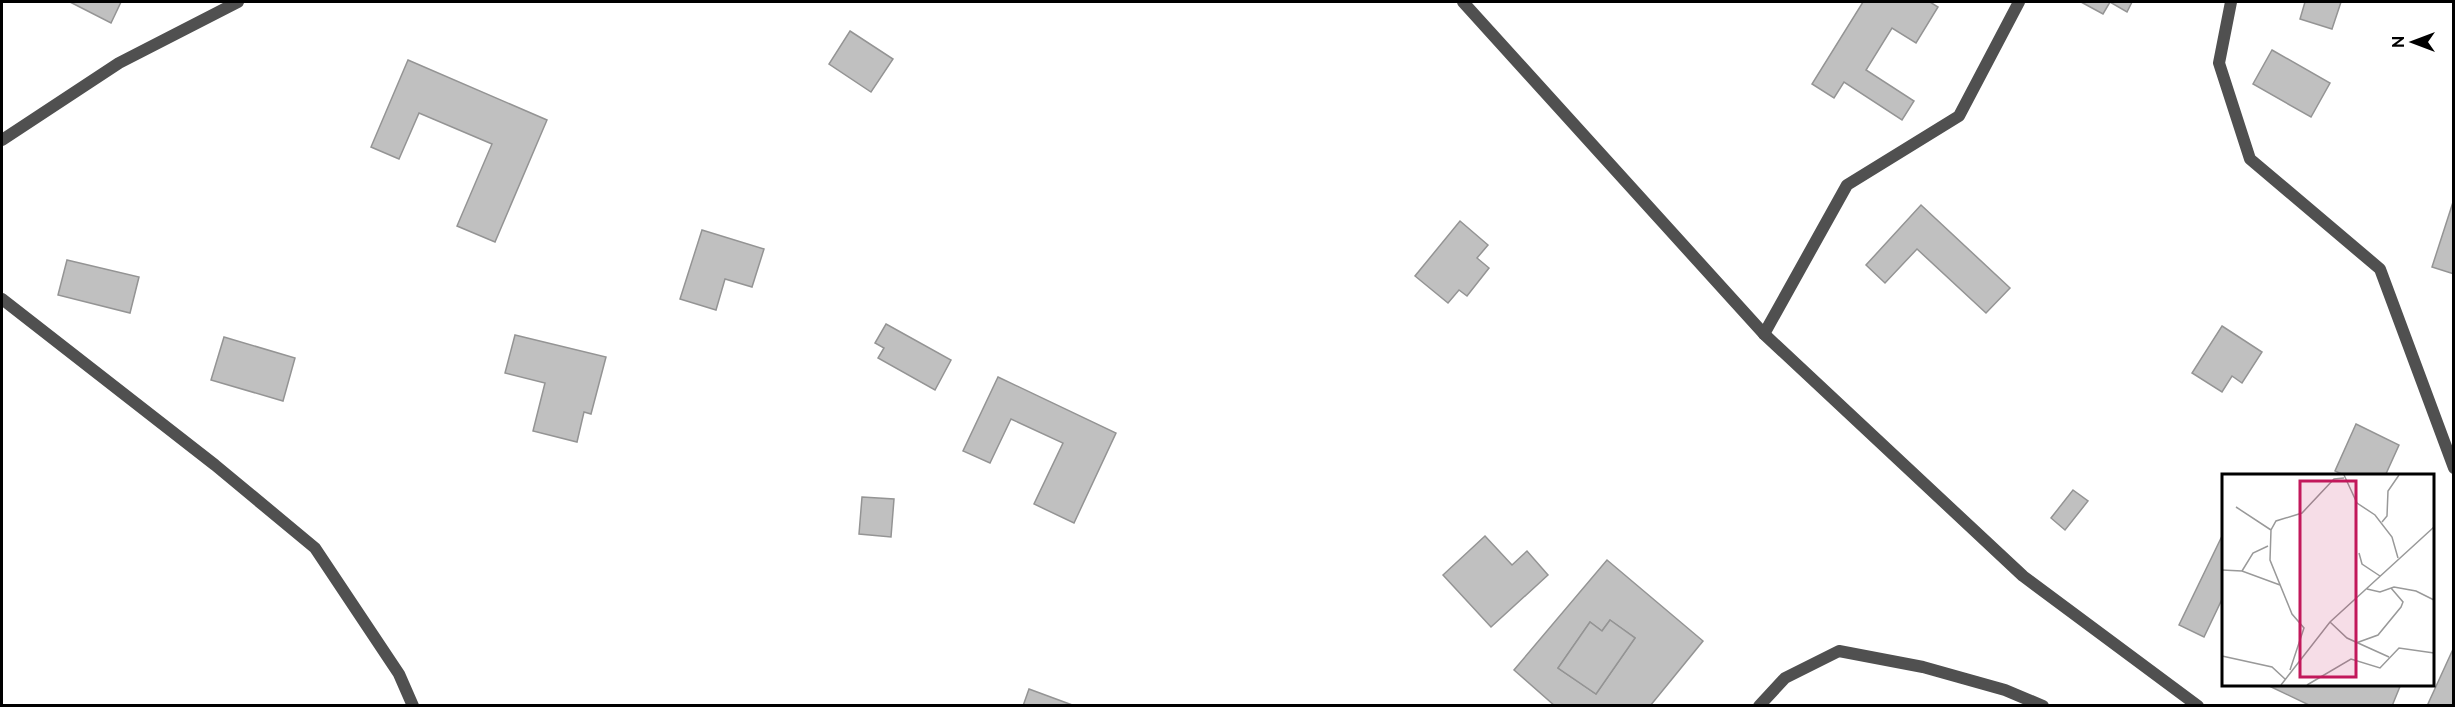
<svg xmlns="http://www.w3.org/2000/svg" width="2455" height="707" font-family="Raleway,sans-serif">
<style>
.building{fill:#c0c0c0;stroke:#949494;stroke-width:1.5;fill-rule:evenodd}
.lines{fill:none;stroke-linecap:round;stroke-linejoin:round}
.street{stroke:#505050;stroke-width:12}
.inset-road{fill:none;stroke:#999;stroke-width:1.5}
.view{fill:#c2185b;fill-opacity:0.15;stroke:#c2185b;stroke-width:3}
.inset-edge{fill:none;stroke:#000;stroke-width:3}
</style>
<rect width="100%" height="100%" fill="#fff"/>
<g class="building">
<polygon points="70,2 121,2 111,23"/>
<polygon points="1863,2 1930,2 1938,7 1916,43 1892,28 1866,70 1914,101 1902,120 1844,82 1834,98 1812,84"/>
<polygon points="2081,2 2132,2 2127,12 2110,2 2103,14"/>
<polygon points="2305,2 2341,2 2332,29 2300,19"/>
<polygon points="850,31 893,59 871,92 829,64"/>
<polygon points="2272,50 2330,83 2311,117 2253,84"/>
<polygon points="408,60 547,120 495,242 457,226 492,144 419,113 399,159 371,147"/>
<polygon points="2454,199 2454,274 2432,267"/>
<polygon points="1921,205 2010,288 1986,313 1917,249 1885,283 1866,265"/>
<polygon points="1460,221 1488,245 1477,258 1489,268 1467,296 1459,290 1448,303 1415,276"/>
<polygon points="702,230 764,249 752,287 725,279 716,310 680,299"/>
<polygon points="67,260 139,277 130,313 58,295"/>
<polygon points="886,324 951,360 935,390 878,358 884,348 875,343"/>
<polygon points="2222,326 2262,352 2242,383 2232,376 2222,392 2192,373"/>
<polygon points="515,335 606,357 591,414 584,412 577,442 533,431 545,383 505,373"/>
<polygon points="224,337 295,358 283,401 211,380"/>
<polygon points="998,377 1116,433 1074,523 1034,504 1063,443 1011,419 990,463 963,451"/>
<polygon points="2356,424 2399,445 2385,476 2346,476 2335,471"/>
<polygon points="2073,490 2088,501 2065,530 2051,518"/>
<polygon points="862,497 894,499 891,537 859,534"/>
<polygon points="2223,534 2224,595 2204,637 2179,625"/>
<polygon points="1485,536 1512,565 1527,551 1548,575 1491,627 1443,575"/>
<path d="M 1607,560 L 1703,641 L 1650,706 L 1555,706 L 1514,670 ZM 1610,620 L 1635,638 L 1596,694 L 1558,668 L 1590,622 L 1602,631 Z"/>
<polygon points="1610,620 1635,638 1596,694 1558,668 1590,622 1602,631"/>
<polygon points="2454,647 2454,706 2427,706"/>
<polygon points="2265,684 2401,684 2392,706 2311,706"/>
<polygon points="1029,689 1075,706 1023,706"/>
</g>
<g class="lines">
<g class="street">
<polyline points="1463,2 1764,334 2023,576 2198,706"/>
<polyline points="2231,2 2219,63 2250,159 2380,269 2454,468"/>
<polyline points="2,140 119,63 238,2"/>
<polyline points="2,299 215,465 315,548 399,674 413,706"/>
<polyline points="1764,334 1847,185 1959,116 2019,2"/>
<polyline points="1759,706 1785,678 1839,651 1923,667 2005,690 2043,706"/>
</g>
</g>
<g transform="translate(2222 474)">
<rect width="212" height="212" fill="#fff"/>
<path class="inset-road" d="M 122,1 L 135,29 L 153,41 L 170,63 L 176,84M 14,33 L 49,56M 160,48 L 165,42 L 166,17 L 177,1M 137,79 L 140,90 L 158,102M 0,96 L 20,97 L 58,111M 20,97 L 31,79 L 46,72M 145,115 L 158,118 L 172,113 L 194,117 L 212,126M 108,148 L 125,164 L 167,183M 134,169 L 156,161 L 179,133 L 181,128 L 169,114M 0,182 L 50,193 L 63,205M 68,196 L 82,154 L 70,140 L 48,86 L 49,56 L 54,47 L 80,39 L 112,5 L 122,4M 59,211 L 108,148 L 212,53M 85,211 L 129,185 L 158,194 L 177,174 L 212,179"/>
<path class="view" d="M 78,7 L 134,7 L 134,203 L 78,203 Z"/>
<rect width="212" height="212" class="inset-edge"/>
</g>
<rect width="2455" height="707" fill="none" stroke="#000000" stroke-width="6"/>
<g transform="translate(2413 42) rotate(270)" stroke="#ffffff" stroke-width="4.5" paint-order="stroke">
<path d="M0-4.5L10 22L0 15L-10 22Z" fill="#000000"/>
<text y="-9" font-size="16" font-weight="bold" text-anchor="middle" fill="#000000">N</text>
</g>
</svg>
